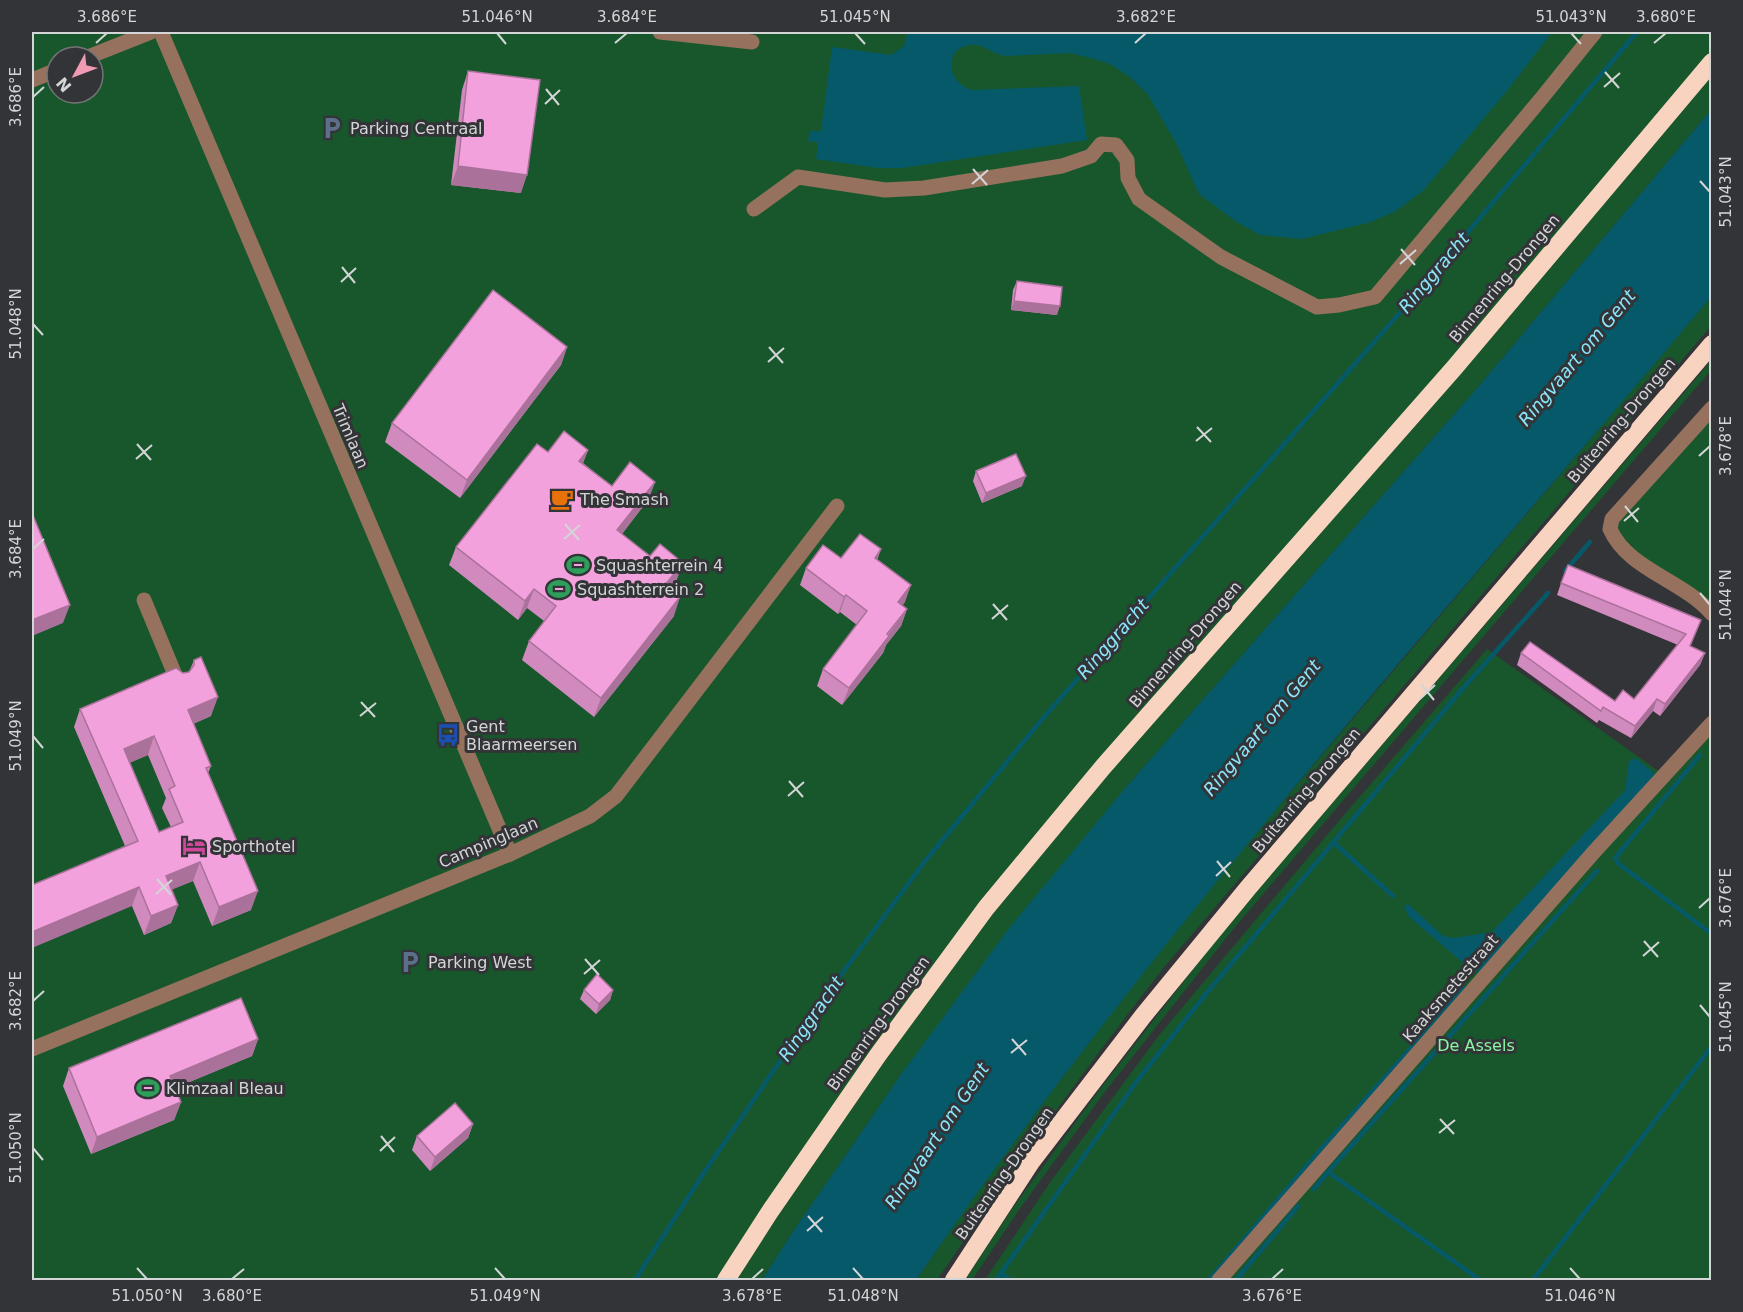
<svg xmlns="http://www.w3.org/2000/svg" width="1743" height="1312" font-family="'DejaVu Sans',sans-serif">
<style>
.green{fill:#18572c;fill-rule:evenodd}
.water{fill:#065968}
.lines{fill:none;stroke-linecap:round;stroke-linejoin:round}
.stream{stroke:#065968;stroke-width:4.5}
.minor{stroke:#96715e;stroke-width:15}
.highway{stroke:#f8d3c0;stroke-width:18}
.wall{fill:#d18abd;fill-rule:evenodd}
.shaded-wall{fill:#aa719a}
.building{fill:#f3a1dc;stroke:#aa719a;stroke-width:1.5;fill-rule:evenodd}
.ticks{fill:none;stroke:#d4d5d7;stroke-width:2}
.labels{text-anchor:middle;stroke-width:6;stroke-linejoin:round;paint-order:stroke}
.poi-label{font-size:16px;fill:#d4d5d7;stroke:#333437;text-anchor:start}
.street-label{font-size:16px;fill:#d4d5d7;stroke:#333437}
.park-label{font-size:16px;fill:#89f6a3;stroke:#333437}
.water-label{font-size:18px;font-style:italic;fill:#8be5fb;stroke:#333437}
.neatline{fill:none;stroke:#d4d5d7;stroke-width:2}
.ticks-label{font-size:15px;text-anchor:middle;fill:#d4d5d7}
</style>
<rect width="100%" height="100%" fill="#333437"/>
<g class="green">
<path d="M 32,32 L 1711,32 L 1711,110 L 1478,387 L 1126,787 L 902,1073 L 794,1230 L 762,1280 L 32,1280 ZM 57,57 L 93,57 L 93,93 L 57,93 Z"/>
<path d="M 1711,297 L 1711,326 L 1165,966 C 1085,1068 1010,1173 937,1280 L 916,1280 L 980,1187 L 1114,1009 L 1226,868 Z"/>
<polygon points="1711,361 1711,370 1235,927 1104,1093 1019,1210 972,1280 965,1280 1014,1206 1100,1089 1230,922"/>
<polygon points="1711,412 1711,614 1659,574 1610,529"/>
<polygon points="1487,649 1664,775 1711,723 1711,1280 985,1280 1051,1181 1160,1034 1332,829"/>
</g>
<g class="water">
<path d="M 908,32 L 1552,32 L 1510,87 L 1424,190 L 1396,211 L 1371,222 L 1302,239 L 1260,235 L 1235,221 L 1199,194 L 1176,143 L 1148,95 L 1130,77 L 1108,63 L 1071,53 L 1006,56 C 992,55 984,43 971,45 C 945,47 944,81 972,90 L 1079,86 L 1087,140 L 902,168 L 878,168 L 816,159 L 818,142 L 808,141 L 810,131 L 821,131 L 832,47 L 891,55 L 904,46 Z"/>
<path d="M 1711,110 L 1711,297 C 1440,619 1155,932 916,1280 L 762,1280 L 794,1230 L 902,1073 L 1010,927 L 1126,787 L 1478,387 Z"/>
<polygon points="1636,758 1655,774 1650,784 1481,971 1474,972 1409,917 1404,907 1408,904 1443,936 1454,938 1492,932 1625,790 1629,761"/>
</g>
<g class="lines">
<g class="stream">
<polyline points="1565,571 1590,542"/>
<polyline points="1700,755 1615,858 1619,864 1712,934"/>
<polyline points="1333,842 1393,896"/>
<polyline points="1314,1189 1328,1172"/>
<polyline points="1001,1273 1010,1280"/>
<polyline points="635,1280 705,1171 815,1010 925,861 1044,717 1397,316 1637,32"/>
<polyline points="996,1280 1137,1081 1205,995 1464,687 1548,593"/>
<polyline points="1209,1280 1321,1149 1464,988"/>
<polyline points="1236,1280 1298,1206"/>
<polyline points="1480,1280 1328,1172 1597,871"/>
<polyline points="1533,1280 1712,1046"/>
</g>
<g class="minor">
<polyline points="161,32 510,854"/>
<polyline points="660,32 752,42"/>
<polyline points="88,57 151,32"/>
<polyline points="32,80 57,70"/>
<polyline points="754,209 798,177 885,190 924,188 1062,166 1091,156 1101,144 1116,145 1127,160 1128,178 1139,199 1221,257 1317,307 1339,305 1375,297 1541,99 1595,32"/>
<path d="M 1712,408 L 1612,519 L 1610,529 C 1628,570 1683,580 1712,614"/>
<polyline points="144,600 178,682"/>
<polyline points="32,1049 510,854 590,816 616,796 837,506"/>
<polyline points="1219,1280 1593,853 1712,723"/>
</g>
<g class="highway">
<polyline points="726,1280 769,1213 878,1055 986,908 1103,767 1455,367 1712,62"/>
<polyline points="954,1280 1031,1162 1143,1016 1248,888 1712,344"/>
</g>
</g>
<g class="wall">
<polygon points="468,71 521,193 451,185 462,90"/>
<polygon points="1017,281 1057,315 1011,310 1013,290"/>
<polygon points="567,347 561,365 460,498 385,442 392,423"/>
<polygon points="588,450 583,463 612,486 655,482 648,500 622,534 676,582 670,589 674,616 594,717 522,660 529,641 544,621 527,608 518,620 449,565 456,547 548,452"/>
<polygon points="976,471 1022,486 982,503 973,481"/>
<polygon points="881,549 877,560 905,602 902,605 907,609 901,626 886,645 883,653 842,705 817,686 823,669 857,625 840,612 838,614 800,585 806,568"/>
<polygon points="1561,583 1701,620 1690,646 1705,653 1700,665 1660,716 1653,711 1631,738 1599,720 1597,723 1517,665 1521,653 1615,701 1634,699 1678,645 1557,595"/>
<path d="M 194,660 L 211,716 L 193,724 L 211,766 L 208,773 L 251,910 L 212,926 L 193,881 L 172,889 L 178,905 L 171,923 L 144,935 L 132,906 L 125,846 L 74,727 L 80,709 L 183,673 L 189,672 ZM 148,755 L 166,798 L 162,808 L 171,827 L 159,832 L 129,763 Z"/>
<polygon points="584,990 613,990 610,1000 596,1014 580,999"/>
<polygon points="258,1039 252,1056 175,1088 181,1102 174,1120 91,1154 63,1086 69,1068"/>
<polygon points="473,1124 468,1138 430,1171 412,1150 417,1136"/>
</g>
<g class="shaded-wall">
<polygon points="458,166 527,175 521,193 451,185"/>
<polygon points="1014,301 1060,306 1057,315 1011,310"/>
<polygon points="567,347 561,365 460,498 467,480"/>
<polygon points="588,450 581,468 579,461"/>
<polygon points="1026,476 1022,486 982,503 986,493"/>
<polygon points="655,482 648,500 611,548 617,530"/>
<polygon points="881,549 875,566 875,558"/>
<polygon points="683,563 676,582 659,604 665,585"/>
<polygon points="911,585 905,602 892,619 898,602"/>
<polygon points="534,589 527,608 518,620 525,601"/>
<polygon points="846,595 840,612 838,614 844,597"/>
<polygon points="680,597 674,616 594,717 601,698"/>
<polygon points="70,605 63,623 32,636 32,620"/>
<polygon points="907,609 901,626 886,645 883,653 842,705 849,688"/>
<polygon points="1705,653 1700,665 1660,716 1665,704"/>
<polygon points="218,697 211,716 181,729 188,710"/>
<polygon points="1657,699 1653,711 1631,738 1635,726"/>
<polygon points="154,736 148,755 117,768 124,749"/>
<polygon points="200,862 193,881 159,895 166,876"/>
<polygon points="139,887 132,906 32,948 32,932"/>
<polygon points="258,891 251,910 212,926 219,907"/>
<polygon points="178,905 171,923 144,935 151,916"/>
<polygon points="613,990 610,1000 596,1014 599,1004"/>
<polygon points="258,1039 252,1056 163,1093 170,1076"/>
<polygon points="181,1102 174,1120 91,1154 97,1137"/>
<polygon points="473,1124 468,1138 430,1171 435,1157"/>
</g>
<g class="building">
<polygon points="468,71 540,80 527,175 458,166"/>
<polygon points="1017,281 1062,287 1060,306 1014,301"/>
<polygon points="493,290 567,347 467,480 392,423"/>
<polygon points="564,431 588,450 579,461 612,486 630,462 655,482 617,530 650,556 660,544 683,563 665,585 680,597 601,698 529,641 556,606 534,589 525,601 456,547 537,444 548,452"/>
<polygon points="1016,454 1026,476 986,493 976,471"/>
<polygon points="32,513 70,605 32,620"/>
<polygon points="860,534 881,549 875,558 911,585 898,602 907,609 887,634 889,636 849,688 823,669 867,611 846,595 844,597 806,568 823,545 841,558"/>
<polygon points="1568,565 1701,620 1690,646 1705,653 1665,704 1657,699 1635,726 1603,707 1601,711 1521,653 1530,642 1615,701 1623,690 1634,699 1686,634 1561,583"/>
<path d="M 201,657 L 218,697 L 188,710 L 211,766 L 206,768 L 258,891 L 219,907 L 200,862 L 166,876 L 178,905 L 151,916 L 139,887 L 32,932 L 32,885 L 138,841 L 80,709 L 176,668 L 183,673 L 189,672 L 194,665 L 194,660 ZM 154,736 L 175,786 L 169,789 L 183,822 L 159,832 L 124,749 Z"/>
<polygon points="597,974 613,990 599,1004 584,990"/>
<polygon points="241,998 258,1039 170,1076 181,1102 97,1137 69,1068"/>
<polygon points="455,1103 473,1124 435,1157 417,1136"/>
</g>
<path class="ticks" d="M 497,33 L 506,44M 855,33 L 865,44M 1571,33 L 1581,44M 96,43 L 107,33M 615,43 L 627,33M 1135,43 L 1146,33M 1654,43 L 1666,33M 1605,72 L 1619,88M 1604,87 L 1620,73M 546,89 L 559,105M 33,97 L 44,87M 545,104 L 560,90M 973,169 L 987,185M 1700,181 L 1710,192M 972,184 L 988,170M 1401,249 L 1415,265M 1400,264 L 1416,250M 342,267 L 355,283M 341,282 L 356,268M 33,324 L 43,335M 769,347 L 783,363M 768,362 L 784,348M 1197,427 L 1211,442M 1196,441 L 1212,428M 137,444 L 151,460M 1699,456 L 1710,446M 136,459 L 152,445M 1625,506 L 1638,522M 1624,521 L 1639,508M 565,524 L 579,540M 564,539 L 580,525M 33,549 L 44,539M 1700,593 L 1710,605M 993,604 L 1007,620M 992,619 L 1008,605M 1421,684 L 1434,700M 1420,699 L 1435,685M 361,702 L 375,717M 360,716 L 376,703M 33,736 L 43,748M 789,781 L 803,797M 788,796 L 804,782M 1217,861 L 1230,877M 1216,876 L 1231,862M 157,879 L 171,895M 156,894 L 172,880M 1699,908 L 1710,898M 1644,941 L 1658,957M 1643,956 L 1659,942M 585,959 L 599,975M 584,974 L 600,960M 33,1001 L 44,991M 1700,1005 L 1710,1017M 1012,1039 L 1026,1055M 1011,1053 L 1027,1040M 1440,1119 L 1454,1134M 1439,1133 L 1455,1120M 381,1136 L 394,1152M 33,1148 L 43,1160M 380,1151 L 395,1137M 808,1216 L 822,1232M 807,1231 L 823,1217M 137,1268 L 147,1279M 495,1268 L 505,1279M 853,1268 L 863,1279M 1570,1268 L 1580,1279M 232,1279 L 244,1269M 752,1279 L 763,1269M 1272,1279 L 1283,1269"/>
<defs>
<g id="parking-bare" transform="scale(1.8)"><path d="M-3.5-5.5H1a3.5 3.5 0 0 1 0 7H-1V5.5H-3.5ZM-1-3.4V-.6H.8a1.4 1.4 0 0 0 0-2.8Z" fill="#5c6f8a" stroke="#333437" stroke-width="2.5" paint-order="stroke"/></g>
<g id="cafe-bare" transform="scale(1.8)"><path d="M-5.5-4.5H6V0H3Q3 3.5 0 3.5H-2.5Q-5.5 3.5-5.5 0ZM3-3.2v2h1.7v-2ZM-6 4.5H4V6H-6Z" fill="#e8710a" stroke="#333437" stroke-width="2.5" paint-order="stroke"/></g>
<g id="stadium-bare" transform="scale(1.8)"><path d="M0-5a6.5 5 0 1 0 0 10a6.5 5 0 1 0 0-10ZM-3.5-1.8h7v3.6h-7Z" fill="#2e9e5b" stroke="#333437" stroke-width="2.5" paint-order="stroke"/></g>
<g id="bus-bare" transform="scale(1.8)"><path d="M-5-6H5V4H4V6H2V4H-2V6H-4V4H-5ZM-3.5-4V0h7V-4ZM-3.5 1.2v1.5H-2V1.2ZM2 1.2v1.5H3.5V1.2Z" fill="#1a4fb4" stroke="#333437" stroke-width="2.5" paint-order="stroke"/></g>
<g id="hotel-bare" transform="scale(1.8)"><path d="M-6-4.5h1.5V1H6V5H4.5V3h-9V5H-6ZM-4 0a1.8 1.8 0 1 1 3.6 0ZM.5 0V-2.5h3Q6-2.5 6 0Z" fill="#d1479c" stroke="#333437" stroke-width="2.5" paint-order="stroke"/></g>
</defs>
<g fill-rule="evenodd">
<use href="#parking-bare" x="332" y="128"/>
<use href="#cafe-bare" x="562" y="499"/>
<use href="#stadium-bare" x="578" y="565"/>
<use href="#stadium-bare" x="559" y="589"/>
<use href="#bus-bare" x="448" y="735"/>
<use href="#hotel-bare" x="194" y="846"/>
<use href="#parking-bare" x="410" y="962"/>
<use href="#stadium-bare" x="148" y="1088"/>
</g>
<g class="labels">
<g class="poi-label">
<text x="350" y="134">Parking Centraal</text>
<text x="580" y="505">The Smash</text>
<text x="596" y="571">Squashterrein 4</text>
<text x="577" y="595">Squashterrein 2</text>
<text x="466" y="732">Gent<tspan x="466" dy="18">Blaarmeersen</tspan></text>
<text x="212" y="852">Sporthotel</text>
<text x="428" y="968">Parking West</text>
<text x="166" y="1094">Klimzaal Bleau</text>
</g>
<g class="street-label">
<text transform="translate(1504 278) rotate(-50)" y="6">Binnenring-Drongen</text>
<text transform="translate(1621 420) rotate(-50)" y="6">Buitenring-Drongen</text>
<text transform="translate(351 436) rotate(67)" y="6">Trimlaan</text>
<text transform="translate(1185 644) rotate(-49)" y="6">Binnenring-Drongen</text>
<text transform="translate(1306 790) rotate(-50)" y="6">Buitenring-Drongen</text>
<text transform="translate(488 842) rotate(-23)" y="6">Campinglaan</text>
<text transform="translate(1450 988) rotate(-49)" y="6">Kaaksmetestraat</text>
<text transform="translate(878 1023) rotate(-54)" y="6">Binnenring-Drongen</text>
<text transform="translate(1004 1173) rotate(-55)" y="6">Buitenring-Drongen</text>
</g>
<g class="park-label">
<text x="1476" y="1051">De Assels</text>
</g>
<g class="water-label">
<text transform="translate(1434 273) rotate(-50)" y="6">Ringgracht</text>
<text transform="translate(1577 358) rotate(-50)" y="6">Ringvaart om Gent</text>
<text transform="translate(1113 639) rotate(-49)" y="6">Ringgracht</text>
<text transform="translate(1262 728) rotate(-50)" y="6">Ringvaart om Gent</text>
<text transform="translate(811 1019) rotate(-55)" y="6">Ringgracht</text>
<text transform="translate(937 1136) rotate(-56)" y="6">Ringvaart om Gent</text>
</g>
</g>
<rect width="1743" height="1312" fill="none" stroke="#333437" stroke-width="66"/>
<g transform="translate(75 75) rotate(229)"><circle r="28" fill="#333437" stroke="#737477" stroke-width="1.5"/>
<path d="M0-4.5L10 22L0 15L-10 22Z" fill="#f09ab4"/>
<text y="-9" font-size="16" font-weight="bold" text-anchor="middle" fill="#d4d5d7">N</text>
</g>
<rect x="33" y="33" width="1677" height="1246" class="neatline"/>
<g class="ticks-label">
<text x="107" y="22">3.686°E</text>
<text x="497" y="22">51.046°N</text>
<text x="627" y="22">3.684°E</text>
<text x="855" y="22">51.045°N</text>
<text x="1146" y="22">3.682°E</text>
<text x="1571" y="22">51.043°N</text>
<text x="1666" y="22">3.680°E</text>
<text transform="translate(16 97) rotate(-90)" y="5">3.686°E</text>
<text transform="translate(1726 192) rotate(-90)" y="5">51.043°N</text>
<text transform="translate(16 324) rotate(-90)" y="5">51.048°N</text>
<text transform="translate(1726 446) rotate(-90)" y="5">3.678°E</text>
<text transform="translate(16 549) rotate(-90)" y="5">3.684°E</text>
<text transform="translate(1726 605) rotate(-90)" y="5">51.044°N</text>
<text transform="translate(16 736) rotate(-90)" y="5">51.049°N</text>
<text transform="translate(1726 898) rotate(-90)" y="5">3.676°E</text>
<text transform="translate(16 1001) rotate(-90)" y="5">3.682°E</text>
<text transform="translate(1726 1017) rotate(-90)" y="5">51.045°N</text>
<text transform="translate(16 1148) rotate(-90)" y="5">51.050°N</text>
<text x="147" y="1301">51.050°N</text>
<text x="232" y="1301">3.680°E</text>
<text x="505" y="1301">51.049°N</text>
<text x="752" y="1301">3.678°E</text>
<text x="863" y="1301">51.048°N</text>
<text x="1272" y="1301">3.676°E</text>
<text x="1580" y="1301">51.046°N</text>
</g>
</svg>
